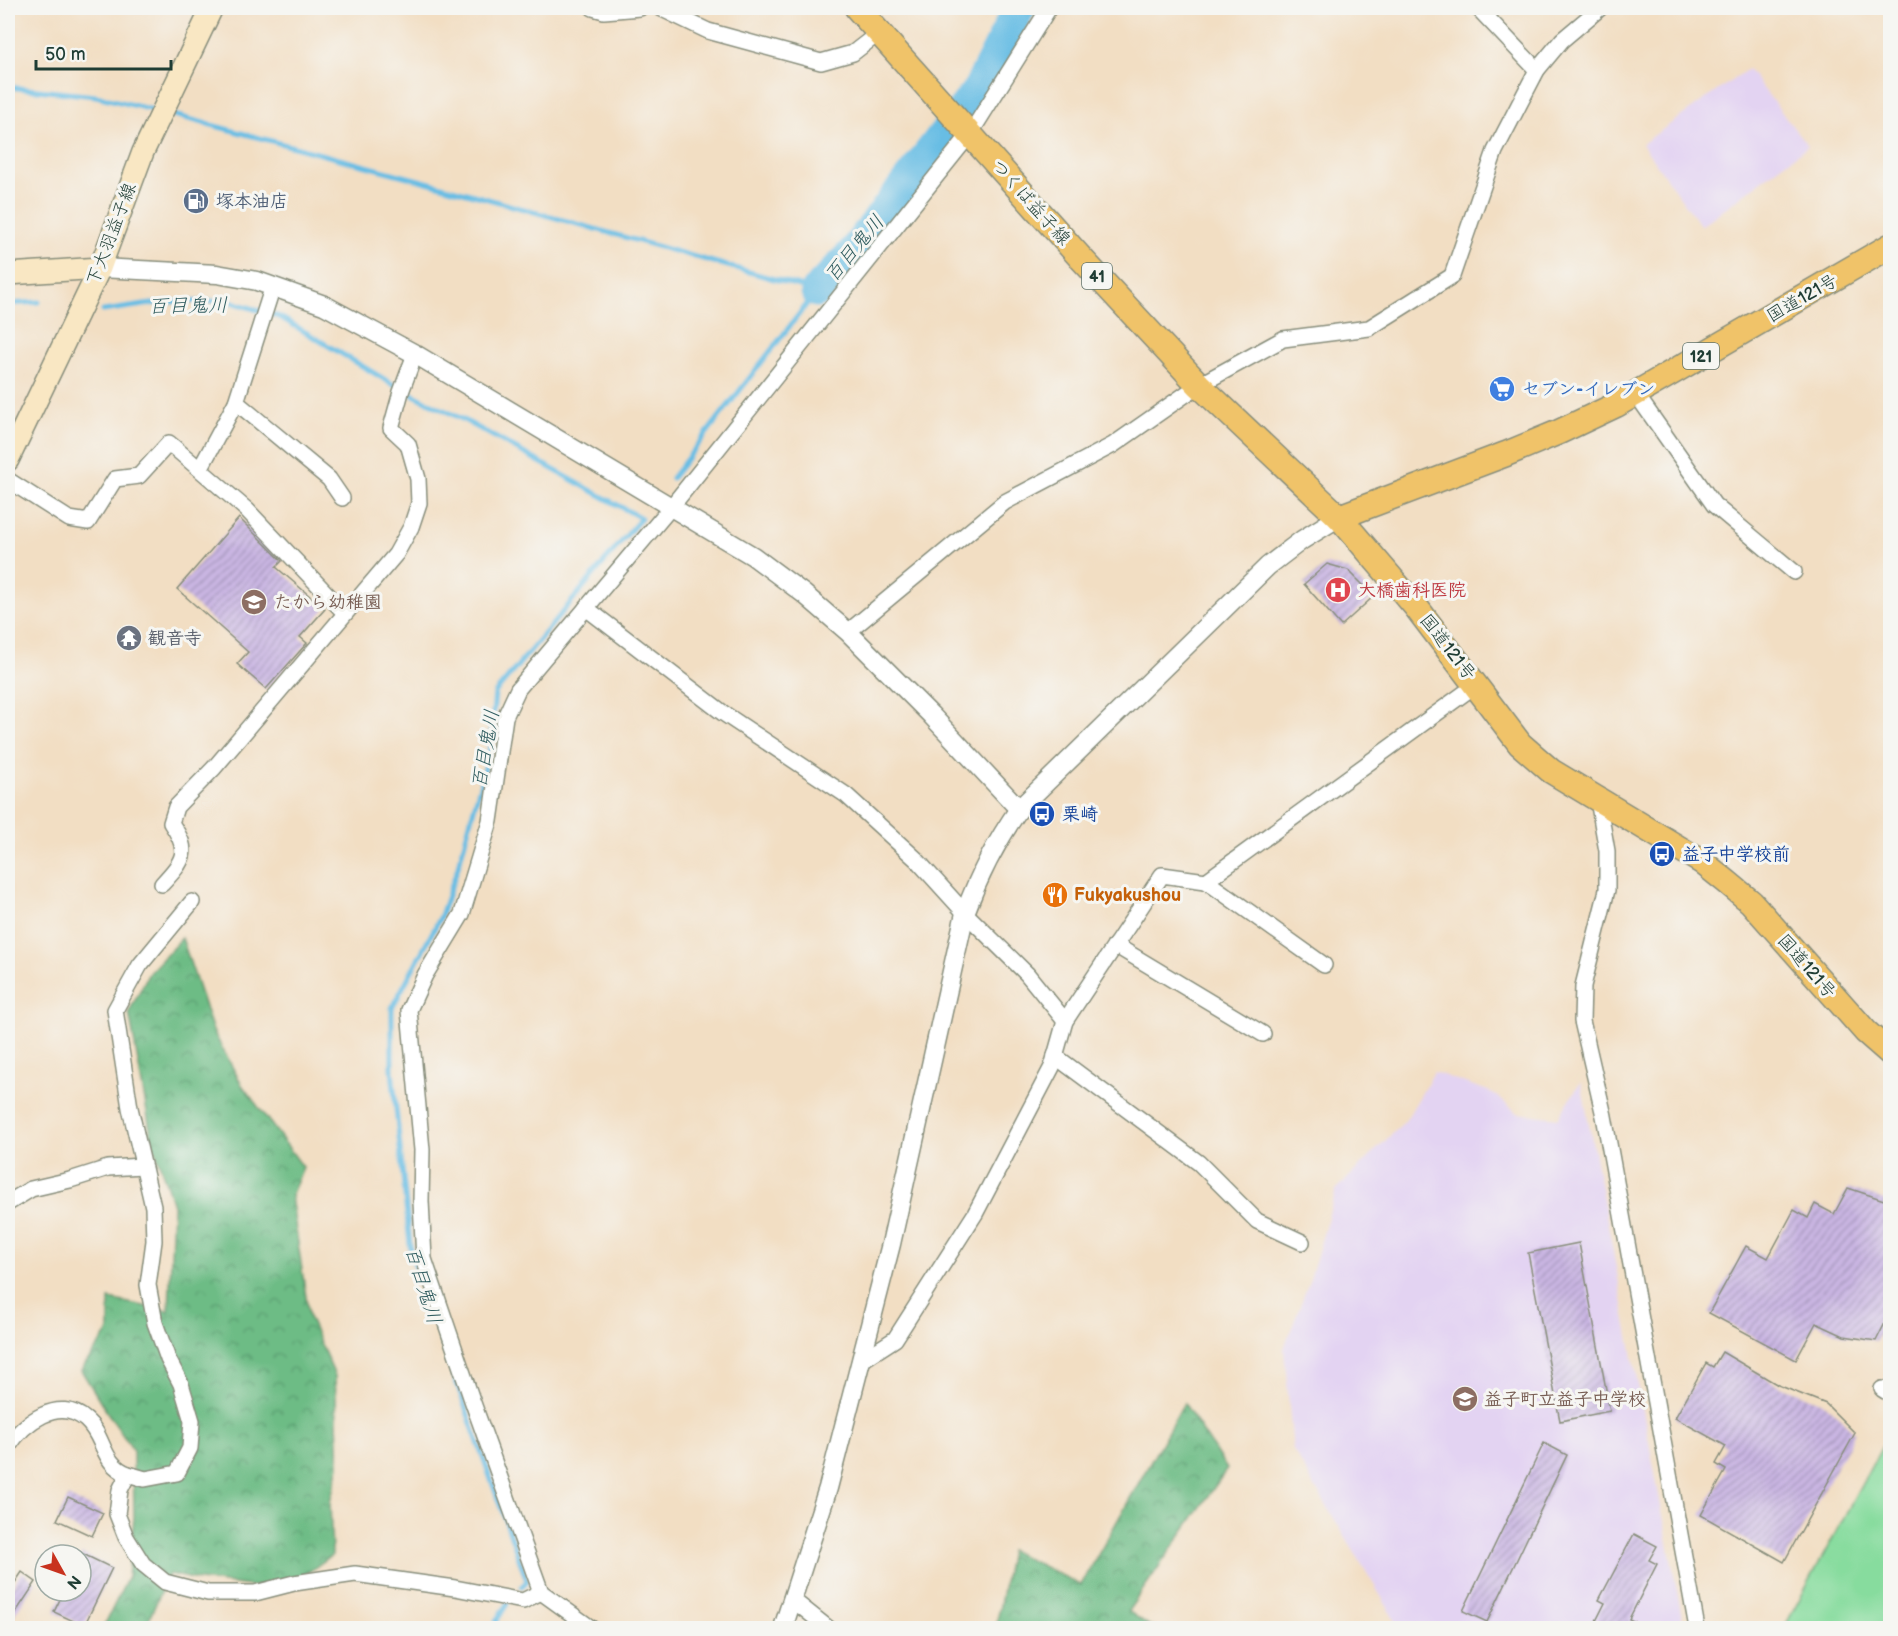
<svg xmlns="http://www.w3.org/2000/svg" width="1898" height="1636" font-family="'Balsamiq Sans','Klee One',sans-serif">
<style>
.built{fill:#e3d3f2}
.grass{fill:#87dc9e;stroke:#538c69;stroke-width:1.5}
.forest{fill:url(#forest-crowns);stroke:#467c5c;stroke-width:1.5}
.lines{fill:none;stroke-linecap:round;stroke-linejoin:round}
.stream{stroke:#67bde4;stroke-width:5}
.river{stroke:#67bde4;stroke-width:33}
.building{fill:url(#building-hatch)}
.minor-casing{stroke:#888e7c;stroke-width:18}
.tertiary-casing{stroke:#888e7c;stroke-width:21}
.secondary-casing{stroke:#888e7c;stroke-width:24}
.primary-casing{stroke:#888e7c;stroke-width:27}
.trunk-casing{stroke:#888e7c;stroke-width:27}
.minor{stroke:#fff;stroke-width:15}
.tertiary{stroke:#fff;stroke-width:18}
.secondary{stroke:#f9e7c3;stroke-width:21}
.primary{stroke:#f0c369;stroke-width:24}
.trunk{stroke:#f0c369;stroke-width:24}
.labels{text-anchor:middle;stroke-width:6;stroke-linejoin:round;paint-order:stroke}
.shield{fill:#f6f6f2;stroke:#60746d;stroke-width:1.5}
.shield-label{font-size:16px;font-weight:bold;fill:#1f3d34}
.service-label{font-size:18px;font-weight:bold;fill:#4e5e75;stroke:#f6f6f2;text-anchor:start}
.street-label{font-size:18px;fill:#1f3d34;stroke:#f6f6f2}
.shop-label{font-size:18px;font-weight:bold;fill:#366cbe;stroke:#f6f6f2;text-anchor:start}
.health-label{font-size:18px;font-weight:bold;fill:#be3a42;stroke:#f6f6f2;text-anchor:start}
.education-label{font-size:18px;font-weight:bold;fill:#785e54;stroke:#f6f6f2;text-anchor:start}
.worship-label{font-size:18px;font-weight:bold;fill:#5b616d;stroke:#f6f6f2;text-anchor:start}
.transit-label{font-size:18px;font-weight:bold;fill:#164399;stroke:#f6f6f2;text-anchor:start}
.food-label{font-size:18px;font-weight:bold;fill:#c56008;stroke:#f6f6f2;text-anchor:start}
.water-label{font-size:20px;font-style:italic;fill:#315d60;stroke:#f6f6f2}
</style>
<defs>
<pattern id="forest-crowns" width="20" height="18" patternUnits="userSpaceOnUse" patternTransform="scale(1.5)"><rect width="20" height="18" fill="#6dbc85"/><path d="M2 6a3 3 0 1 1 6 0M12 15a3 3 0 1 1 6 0" fill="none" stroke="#599a6e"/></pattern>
<pattern id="building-hatch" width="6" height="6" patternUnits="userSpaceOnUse" patternTransform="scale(1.5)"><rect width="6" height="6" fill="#cab6e3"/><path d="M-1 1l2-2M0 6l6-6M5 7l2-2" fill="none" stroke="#a395b9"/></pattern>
</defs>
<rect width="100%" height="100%" fill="#f6f6f2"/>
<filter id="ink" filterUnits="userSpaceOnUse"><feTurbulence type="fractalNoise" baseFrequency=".0167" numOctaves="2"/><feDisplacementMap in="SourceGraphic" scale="12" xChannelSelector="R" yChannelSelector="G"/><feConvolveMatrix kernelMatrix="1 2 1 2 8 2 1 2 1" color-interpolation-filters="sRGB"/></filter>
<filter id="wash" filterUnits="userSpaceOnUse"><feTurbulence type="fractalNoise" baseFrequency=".008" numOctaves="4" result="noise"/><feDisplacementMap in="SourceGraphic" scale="24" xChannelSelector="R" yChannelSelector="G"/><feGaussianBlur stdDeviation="1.35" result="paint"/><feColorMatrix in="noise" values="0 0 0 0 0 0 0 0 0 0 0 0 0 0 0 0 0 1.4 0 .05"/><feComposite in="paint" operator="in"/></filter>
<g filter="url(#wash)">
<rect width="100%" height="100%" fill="#f2dec3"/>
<g class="built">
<polygon points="1748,69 1808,146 1701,226 1642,144"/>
<polygon points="1434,1072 1491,1092 1518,1113 1558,1118 1581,1082 1684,1628 1400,1628 1293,1450 1284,1349 1310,1279 1336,1190 1406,1120"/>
</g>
<polygon class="grass" points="1890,1432 1890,1628 1784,1628"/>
<g class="forest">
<polygon points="182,938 213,1031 242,1085 303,1167 291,1196 309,1317 335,1376 339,1466 330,1502 332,1555 284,1590 199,1580 169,1574 145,1628 103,1628 128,1577 134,1517 133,1450 107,1412 81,1370 109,1331 109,1299 169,1311 173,1205 152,1140 129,1012 149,973"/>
<polygon points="1184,1403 1227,1469 1128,1611 1153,1628 996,1628 1010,1550 1081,1585"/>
</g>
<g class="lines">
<g class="stream">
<polyline points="8,87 96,96 157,111"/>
<polyline points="166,113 438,185 817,291 672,478"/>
<polyline points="8,304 39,302"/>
<polyline points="103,311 165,302 229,301 280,317 394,385 462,419 641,518 495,693 489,753 458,867 440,918 392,1008 392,1070 411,1254 527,1581 522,1586"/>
<polyline points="492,1628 507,1604"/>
</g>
<polyline class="river" points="817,291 853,253 979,89 1019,8"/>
</g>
<g id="blocks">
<g class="building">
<polygon points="239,518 282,561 276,567 325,609 300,637 307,643 266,689 237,664 248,652 177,589"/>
<polygon points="1327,564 1348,570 1374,596 1341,626 1304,584"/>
<polygon points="1848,1188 1890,1202 1890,1313 1876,1341 1844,1336 1816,1323 1796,1360 1709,1313 1746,1246 1768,1258 1794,1210 1808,1218 1815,1204 1834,1214"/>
<polygon points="1579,1243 1610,1411 1560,1421 1528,1253"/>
<polygon points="1722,1352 1778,1385 1826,1404 1855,1433 1784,1562 1701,1515 1726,1470 1716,1464 1726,1446 1675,1418 1706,1363 1713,1367"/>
<polygon points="1544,1443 1567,1455 1487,1622 1463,1611"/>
<polygon points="68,1497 103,1513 92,1536 57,1520"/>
<polygon points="1634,1534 1657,1546 1649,1560 1657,1564 1629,1619 1649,1629 1592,1629 1605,1603 1599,1600"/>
<polygon points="81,1553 112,1568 84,1626 54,1612 64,1591 81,1591"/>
<polygon points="22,1572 36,1582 8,1624 8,1593"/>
</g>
</g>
</g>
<g filter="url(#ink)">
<use href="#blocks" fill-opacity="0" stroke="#888e7c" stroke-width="1.5"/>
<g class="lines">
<g class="minor-casing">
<g id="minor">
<polyline points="593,8 604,11 640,8"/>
<polyline points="660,8 708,31 821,62 853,53 880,32"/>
<polyline points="1478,8 1537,70"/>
<polyline points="1636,394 1714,505 1794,572"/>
<polyline points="236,402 329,479 342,498"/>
<polyline points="200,469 236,402 273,286"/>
<polyline points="8,480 69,519 88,522 115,479 139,476 169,443 247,510 345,613"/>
<polyline points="586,608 723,713 846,795 916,859 965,913 1027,974 1065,1021"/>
<polyline points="848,632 1005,502 1113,445 1199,385 1283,339 1369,328 1452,276 1495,151 1537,70 1562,40 1600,8"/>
<polyline points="1598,800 1607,851 1607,890 1583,986 1582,1021 1604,1116 1697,1628"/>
<polyline points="1206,881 1324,965"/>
<path d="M 162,884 C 184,860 191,852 171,823 L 176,807 L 214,768 L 396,554 L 411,527 L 419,503 L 418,479 L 408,444 L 391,428 L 401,392 L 415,354"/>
<polyline points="192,902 140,965 115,1010 130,1108 153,1207 154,1241 148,1285 155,1323 168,1359 181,1384 192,1421 190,1448 177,1473 145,1479 128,1474 120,1490 117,1514 126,1537 143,1564 165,1582 208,1593 255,1593 294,1583 355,1574 455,1588 523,1601 541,1592"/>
<polyline points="1115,945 1263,1034"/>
<polyline points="1055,1056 1199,1163 1257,1221 1302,1242"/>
<polyline points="8,1203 31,1189 70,1180 108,1168 143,1166"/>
<polyline points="861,1361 895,1339 975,1214 1052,1067 1065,1021 1162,875 1206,881 1477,684"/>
<polyline points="1882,1389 1890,1394"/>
<path d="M 8,1447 C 24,1422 59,1396 86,1420 C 105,1436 101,1464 128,1474"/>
<polyline points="793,1600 828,1628"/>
<polyline points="591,1628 541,1592 472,1400 424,1259 421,1201 422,1150 409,1010 425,975 462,914 490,821 505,717 518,689 672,506 970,134 1049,8"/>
</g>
</g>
<g class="tertiary-casing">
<g id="tertiary">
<polyline points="100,268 217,274 257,281 324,305 415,354 753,556 804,594 848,632 931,715 1019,809"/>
<path d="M 783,1628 L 828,1488 L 891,1244 L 965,913 C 979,875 996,842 1019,809 L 1268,566 L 1302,540 L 1339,517"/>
</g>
</g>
<g class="secondary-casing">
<g id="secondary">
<polyline points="8,274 100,268"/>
<polyline points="8,460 100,268 143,152 212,8"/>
</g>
</g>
<g class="primary-casing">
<polyline id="primary" points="857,8 1078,255 1199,385 1339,517"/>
</g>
<g class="trunk-casing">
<polyline id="trunk" points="1890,246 1616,405 1559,432 1506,454 1339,517 1416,607 1520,744 1551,771 1702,862 1727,882 1751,902 1866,1032 1890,1053"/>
</g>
<use href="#minor" class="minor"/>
<use href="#tertiary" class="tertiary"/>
<use href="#secondary" class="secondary"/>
<use href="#primary" class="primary"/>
<use href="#trunk" class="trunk"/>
</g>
</g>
<defs>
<g id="fuel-disc" transform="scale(1.35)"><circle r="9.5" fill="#5c6f8a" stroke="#f6f6f2"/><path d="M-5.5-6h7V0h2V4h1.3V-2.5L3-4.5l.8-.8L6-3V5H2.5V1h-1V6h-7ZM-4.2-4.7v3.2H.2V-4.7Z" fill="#fff"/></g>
<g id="supermarket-disc" transform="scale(1.35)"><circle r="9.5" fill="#3f7fe0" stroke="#f6f6f2"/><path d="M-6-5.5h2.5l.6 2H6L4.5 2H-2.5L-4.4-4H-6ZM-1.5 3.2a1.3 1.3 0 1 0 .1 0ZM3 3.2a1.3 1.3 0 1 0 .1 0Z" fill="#fff"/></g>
<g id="hospital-disc" transform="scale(1.35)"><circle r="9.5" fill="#e0444e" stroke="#f6f6f2"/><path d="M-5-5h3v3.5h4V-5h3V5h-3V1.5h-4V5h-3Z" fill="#fff"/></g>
<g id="school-disc" transform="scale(1.35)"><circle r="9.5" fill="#8d6e63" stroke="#f6f6f2"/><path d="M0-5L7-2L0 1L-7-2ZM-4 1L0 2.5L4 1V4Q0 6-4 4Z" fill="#fff"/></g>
<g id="temple-disc" transform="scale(1.35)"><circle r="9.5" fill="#6b7280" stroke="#f6f6f2"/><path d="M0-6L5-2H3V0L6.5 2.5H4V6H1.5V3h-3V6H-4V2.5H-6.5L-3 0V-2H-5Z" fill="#fff"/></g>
<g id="bus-disc" transform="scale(1.35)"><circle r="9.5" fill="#1a4fb4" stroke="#f6f6f2"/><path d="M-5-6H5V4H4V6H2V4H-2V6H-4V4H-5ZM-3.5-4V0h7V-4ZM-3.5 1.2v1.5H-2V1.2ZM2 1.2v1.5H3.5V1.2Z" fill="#fff"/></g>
<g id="restaurant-disc" transform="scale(1.35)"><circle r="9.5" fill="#e8710a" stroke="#f6f6f2"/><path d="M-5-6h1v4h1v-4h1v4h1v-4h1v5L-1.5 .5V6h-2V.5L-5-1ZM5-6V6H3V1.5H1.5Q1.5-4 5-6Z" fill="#fff"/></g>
</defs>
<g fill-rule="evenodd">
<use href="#fuel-disc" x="196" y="201"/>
<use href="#supermarket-disc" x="1502" y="389"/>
<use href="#hospital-disc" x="1338" y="590"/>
<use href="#school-disc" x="254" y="602"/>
<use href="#temple-disc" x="129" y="638"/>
<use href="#bus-disc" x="1042" y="814"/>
<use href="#bus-disc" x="1662" y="854"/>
<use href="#restaurant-disc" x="1055" y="895"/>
<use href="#school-disc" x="1465" y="1399"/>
</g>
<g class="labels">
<g class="shield">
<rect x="1082" y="263" width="30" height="26" rx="4.5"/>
<rect x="1683" y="343" width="36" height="26" rx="4.5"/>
</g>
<g class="shield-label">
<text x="1097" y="282">41</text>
<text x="1701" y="362">121</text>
</g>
<g class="service-label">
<text x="216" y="207">塚本油店</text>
</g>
<g class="street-label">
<text transform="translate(1031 202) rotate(48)" y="6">つくば益子線</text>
<text transform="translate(111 234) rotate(-69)" y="6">下大羽益子線</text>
<text transform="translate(1802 298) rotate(-30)" y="6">国道121号</text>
<text transform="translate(1448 647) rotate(52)" y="6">国道121号</text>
<text transform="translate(1807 966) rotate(49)" y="6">国道121号</text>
</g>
<g class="shop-label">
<text x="1522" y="395">セブン-イレブン</text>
</g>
<g class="health-label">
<text x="1358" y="596">大橋歯科医院</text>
</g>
<g class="education-label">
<text x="274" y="608">たから幼稚園</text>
<text x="1484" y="1405">益子町立益子中学校</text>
</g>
<g class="worship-label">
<text x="148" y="644">観音寺</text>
</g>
<g class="transit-label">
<text x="1062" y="820">栗崎</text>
<text x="1682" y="860">益子中学校前</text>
</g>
<g class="food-label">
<text x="1074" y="901">Fukyakushou</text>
</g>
<g class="water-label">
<text transform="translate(854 248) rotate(-50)" y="7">百目鬼川</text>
<text transform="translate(188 305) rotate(-1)" y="7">百目鬼川</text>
<text transform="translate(485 749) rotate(-80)" y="7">百目鬼川</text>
<text transform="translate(424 1285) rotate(73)" y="7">百目鬼川</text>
</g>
</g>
<rect width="1898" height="1636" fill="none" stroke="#f6f6f2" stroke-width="30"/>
<g transform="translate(63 1573) rotate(130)"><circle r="28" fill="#f6f6f2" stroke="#a0aca6" stroke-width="1.5"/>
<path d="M0-4.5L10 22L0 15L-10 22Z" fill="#c8321e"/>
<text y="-9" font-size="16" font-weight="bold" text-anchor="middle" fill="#1f3d34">N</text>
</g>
<path d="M36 60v9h135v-9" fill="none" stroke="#1f3d34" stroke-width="3"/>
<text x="45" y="60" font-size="18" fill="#1f3d34" stroke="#f6f6f2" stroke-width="4.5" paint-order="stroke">50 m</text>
</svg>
